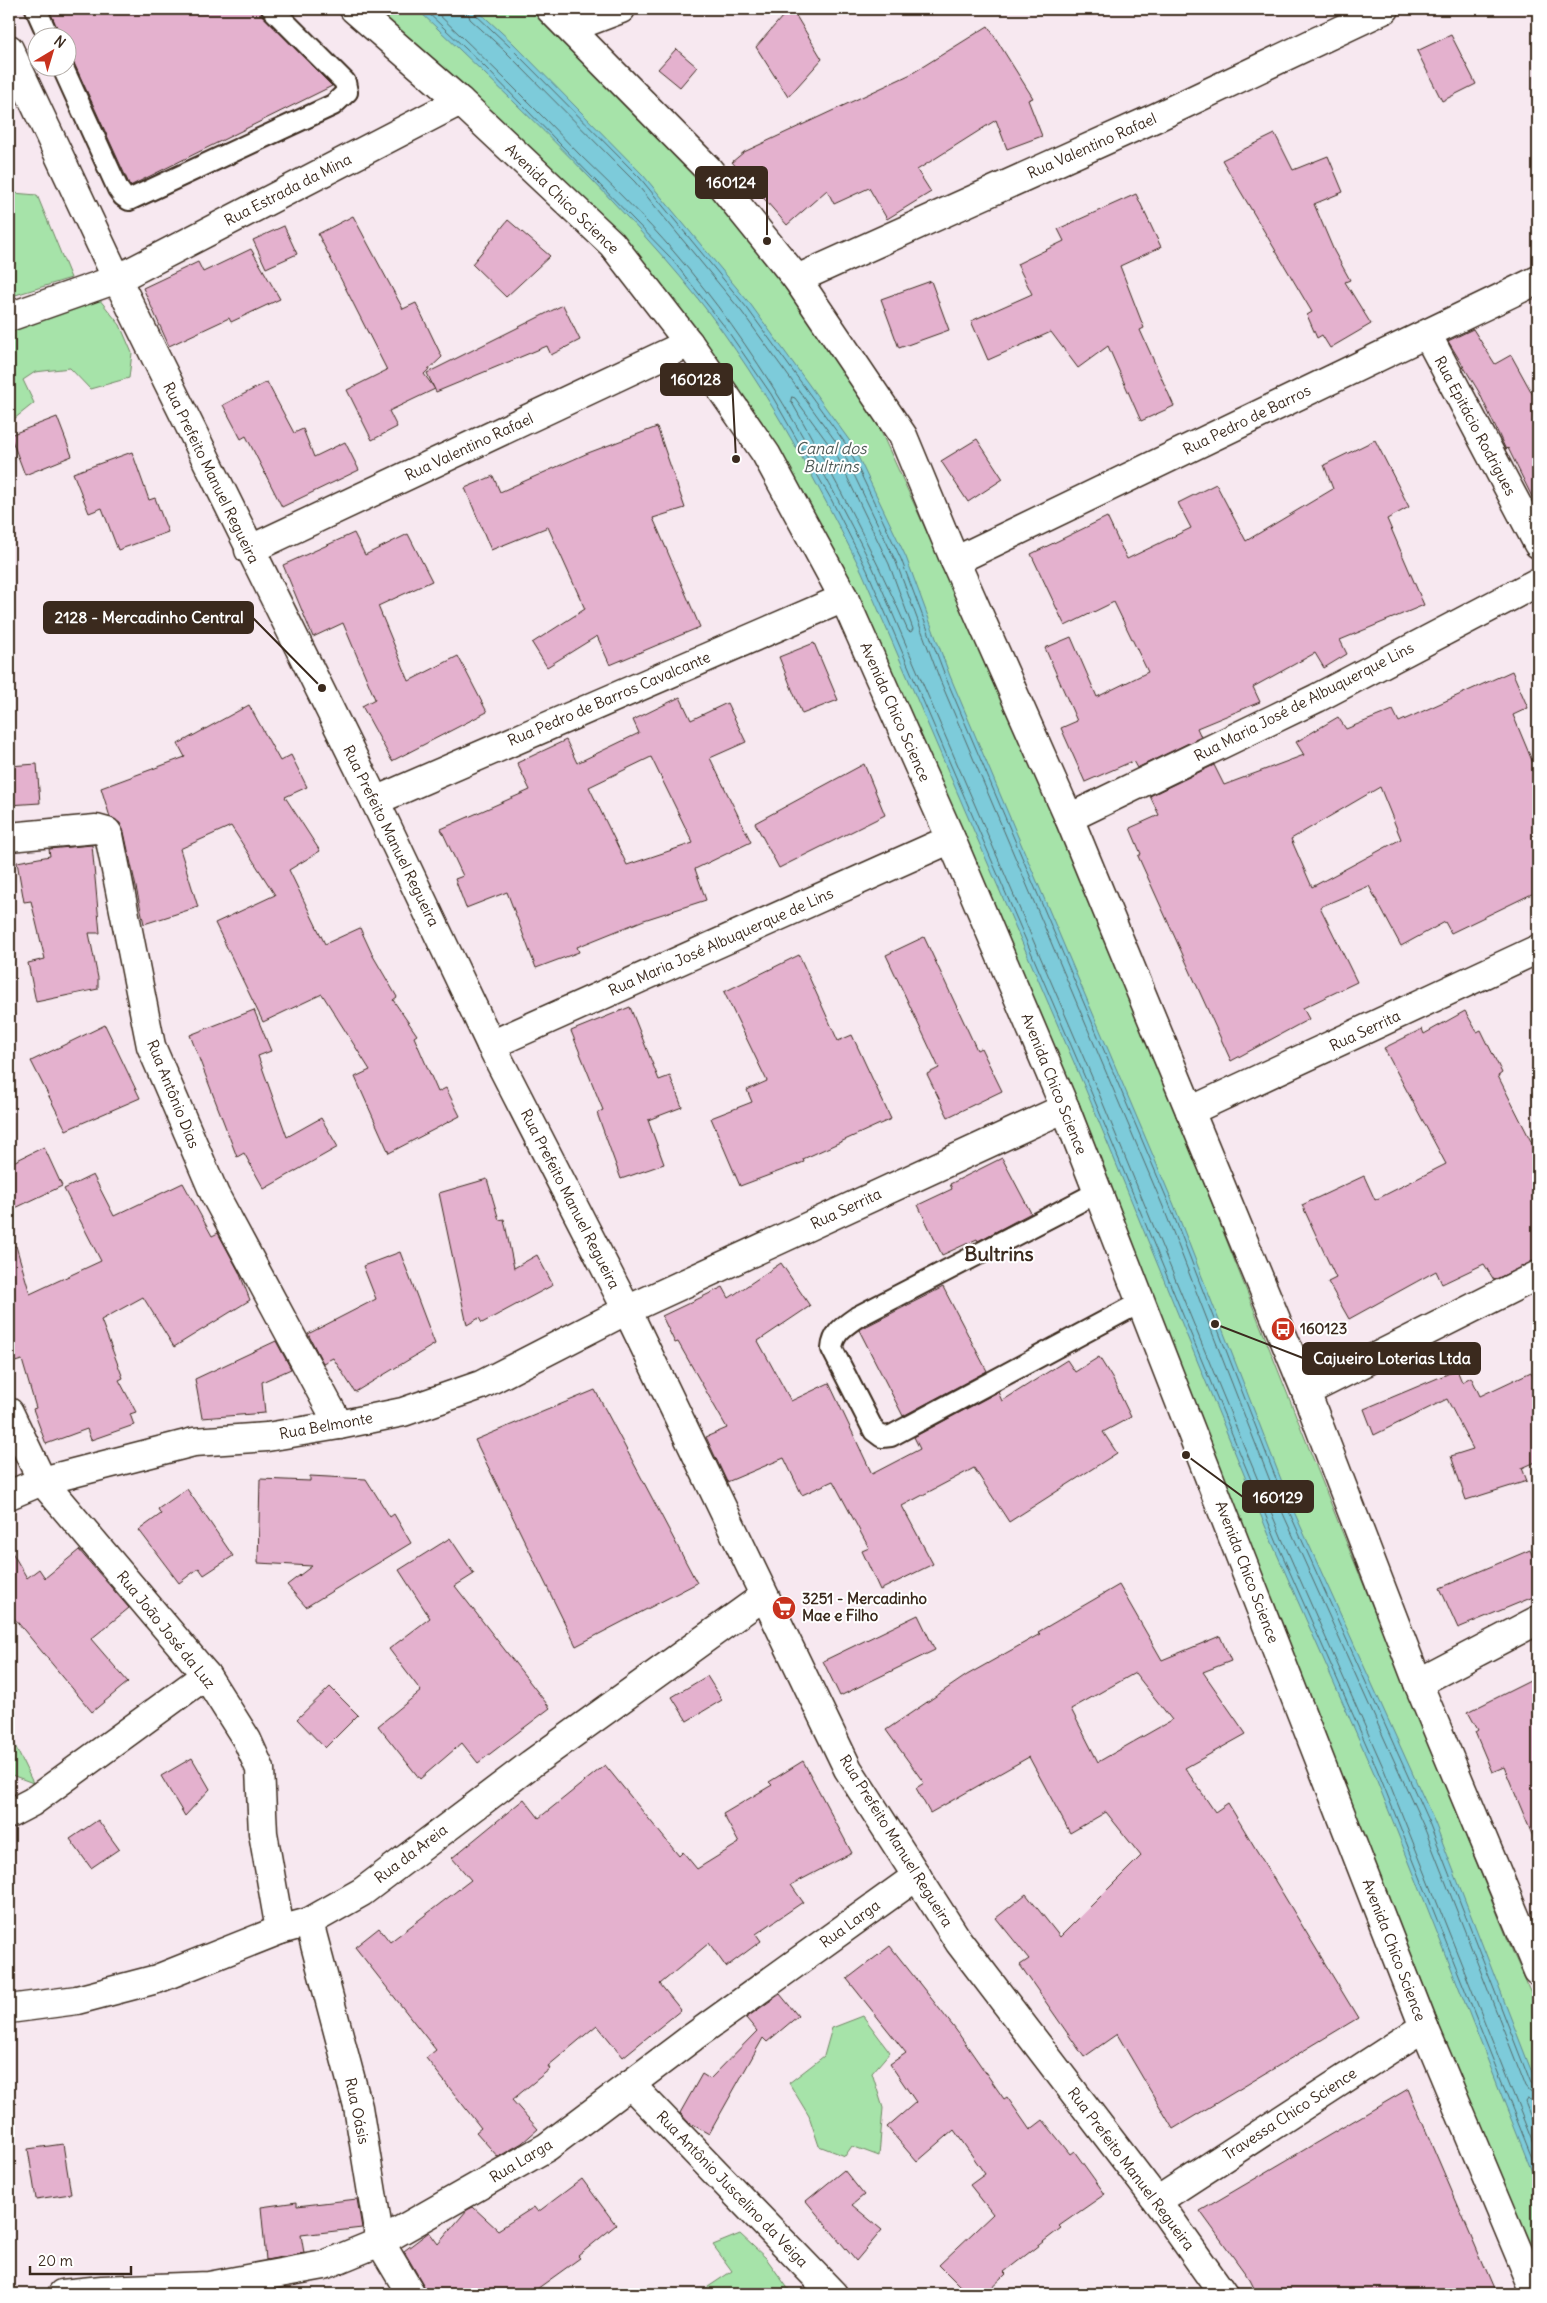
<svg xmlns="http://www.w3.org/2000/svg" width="1547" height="2303" font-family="Delius,sans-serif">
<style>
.green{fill:#a6e3a9;stroke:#708664}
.water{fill:#7dcbda;stroke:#638b8f}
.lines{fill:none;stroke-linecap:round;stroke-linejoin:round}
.shore{stroke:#556a69;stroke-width:1}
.building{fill:#e4b1ce;stroke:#3b2a1e;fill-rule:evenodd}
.service-casing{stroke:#3b2a1e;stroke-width:24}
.pedestrian-casing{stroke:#3b2a1e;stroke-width:31}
.minor-casing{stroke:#3b2a1e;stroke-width:31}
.secondary-casing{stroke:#3b2a1e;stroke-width:31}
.service{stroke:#fff;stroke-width:20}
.pedestrian{stroke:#fff;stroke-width:28}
.minor{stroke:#fff;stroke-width:28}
.secondary{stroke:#fff;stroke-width:28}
.labels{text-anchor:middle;stroke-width:4;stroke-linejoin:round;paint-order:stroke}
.street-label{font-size:15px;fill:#3b2a1e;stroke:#fff}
.poi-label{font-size:15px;font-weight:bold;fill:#3b2a1e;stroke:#fff;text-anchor:start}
.water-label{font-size:16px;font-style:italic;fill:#4f5a56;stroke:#fff}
.district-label{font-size:20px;font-weight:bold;fill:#3b2a1e;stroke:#fff}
.leader{fill:none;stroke:#3b2a1e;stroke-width:2}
.callout-dot{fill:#3b2a1e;stroke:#fff;stroke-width:2}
.callout{fill:#3b2a1e;stroke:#3b2a1e;stroke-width:2}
.callout-label{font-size:16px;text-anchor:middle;font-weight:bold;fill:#fff}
</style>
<rect width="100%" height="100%" fill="#f7e8f0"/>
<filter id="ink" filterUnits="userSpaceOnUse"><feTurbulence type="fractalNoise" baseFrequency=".02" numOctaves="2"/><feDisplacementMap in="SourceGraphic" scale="10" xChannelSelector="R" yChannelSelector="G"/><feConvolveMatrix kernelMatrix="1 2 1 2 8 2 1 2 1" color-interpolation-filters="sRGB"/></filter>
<g filter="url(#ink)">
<g class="green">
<polygon points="369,9 529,9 571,46 688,167 787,285 877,423 1038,775 1161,1075 1341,1529 1514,1955 1538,2008 1538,2270 1424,1998 969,847 696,335"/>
<polygon points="13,193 37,195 71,278 9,297 9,198"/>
<polygon points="95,294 120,325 132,353 129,378 90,389 70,368 35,372 23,380 34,403 9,423 9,318"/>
<polygon points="9,1733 33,1783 9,1774"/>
<polygon points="863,2016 890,2052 872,2073 883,2108 879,2156 852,2146 845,2156 819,2146 809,2116 789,2083 824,2056 832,2028"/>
<polygon points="740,2234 766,2258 792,2294 704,2294 702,2291 732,2271 713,2245"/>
</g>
<path class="water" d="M 417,9 L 476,9 L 513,43 L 643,175 L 751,305 L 852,444 L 906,557 L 950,676 L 1174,1205 L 1291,1505 L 1435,1823 L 1538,2088 L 1538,2187 L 1373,1771 L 1273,1545 L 1085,1088 L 862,572 C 807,462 747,352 665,259 C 588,171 502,90 417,9 Z"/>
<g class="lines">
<g class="shore">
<polyline points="424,9 485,67 670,257 725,327 771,394 831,499 867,570 1089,1087 1277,1543 1377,1769 1538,2173"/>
<path d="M 433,9 C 483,57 532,105 580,155 C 612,186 645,218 674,252 C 756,347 817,456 873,568 L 1095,1084 L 1283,1541 L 1383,1767 L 1538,2156"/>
<polyline points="467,9 470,19 505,51 635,182 742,312 842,450 896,562 940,680 1164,1209 1281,1509 1424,1827 1526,2087 1530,2092 1538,2094"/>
<polyline points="473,9 475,14 510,47 640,178 747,308 848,447 901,559 946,678 1170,1206 1287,1507 1430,1825 1531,2084 1538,2088"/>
<path d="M 792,397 L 795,398 L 836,454 L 889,564 L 913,629 L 911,632 L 908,631 C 873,551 834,476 791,401 Z"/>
<polyline points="1538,2102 1527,2099 1525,2102 1538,2136"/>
</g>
</g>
<g class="building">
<polygon points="49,9 260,9 264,17 332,86 130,186 74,63 68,57 68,38 61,38"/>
<polygon points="789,9 792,9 822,59 788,97 756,47"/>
<polygon points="988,26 1033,98 1028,100 1042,136 1007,149 996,120 917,170 931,192 887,219 869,188 834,204 827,190 787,225 732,162 744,152 911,74"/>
<polygon points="1451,35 1476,84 1442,101 1417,51"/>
<polygon points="676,49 697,67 680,87 658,69"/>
<polygon points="1275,134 1293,170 1328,156 1343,192 1314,204 1334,251 1350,280 1345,282 1371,324 1330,348 1322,335 1317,338 1307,315 1312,312 1222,160"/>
<polygon points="1136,194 1161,247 1120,266 1144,328 1140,330 1174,406 1141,421 1108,346 1078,368 1051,332 988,360 971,321 1032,294 1017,264 1064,241 1058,229"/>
<polygon points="353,216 403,309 416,303 442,357 424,374 435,389 389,411 397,427 372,440 347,390 387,370 318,234"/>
<polygon points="508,220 550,256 506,297 472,264"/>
<polygon points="284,226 297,254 266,268 253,240"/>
<polygon points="251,249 280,299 231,322 229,318 169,346 143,288 198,262 203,272"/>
<polygon points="931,281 949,330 899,348 881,299"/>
<polygon points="563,305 580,340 551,355 547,346 436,392 427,373"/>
<polygon points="1473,329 1495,364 1511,355 1538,404 1538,509 1508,448 1506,450 1479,392 1448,341"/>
<polygon points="267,382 294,433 303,429 314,457 345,442 359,470 282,507 246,436 241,439 223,405"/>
<polygon points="57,417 72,456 25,475 10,435"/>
<polygon points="657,427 685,508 653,518 700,627 610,665 597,636 547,667 532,643 585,609 548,527 491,550 465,488 493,476 500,492 588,453"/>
<polygon points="977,439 1003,479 968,502 941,461"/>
<polygon points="1375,440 1409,507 1387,519 1424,605 1340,640 1347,654 1324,668 1315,653 1253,687 1260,702 1197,728 1201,737 1137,768 1133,761 1085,782 1061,728 1077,721 1045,648 1071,637 1097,697 1148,672 1114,602 1065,626 1031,554 1107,517 1127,559 1191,528 1178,503 1216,484 1246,541 1333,489 1324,465"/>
<polygon points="132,452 149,500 155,498 168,532 118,550 102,508 89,513 73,473"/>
<polygon points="354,533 365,555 408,534 432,581 378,606 409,681 458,656 487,712 392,761 362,706 375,699 343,623 313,637 283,565"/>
<polygon points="814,643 838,700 802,714 779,657"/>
<path d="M 1512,671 L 1528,708 L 1513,715 L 1538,775 L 1538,891 L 1451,933 L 1445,922 L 1401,946 L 1369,886 L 1320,907 L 1357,982 L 1303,1008 L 1309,1019 L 1231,1061 L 1138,856 L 1141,854 L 1130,828 L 1159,815 L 1150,796 L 1214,765 L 1224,785 L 1304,755 L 1296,742 L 1338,717 L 1346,729 L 1393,710 L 1399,722 ZM 1380,787 L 1401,839 L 1312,887 L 1291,839 Z"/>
<path d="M 680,697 L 691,720 L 727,703 L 746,742 L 710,758 L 751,842 L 695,869 L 706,900 L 644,920 L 577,947 L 579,952 L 536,968 L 507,892 L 466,908 L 455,879 L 463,876 L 441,829 L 530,790 L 517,763 L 566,740 L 577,763 L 639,733 L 633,720 ZM 651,757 L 693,843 L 627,865 L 589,787 Z"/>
<polygon points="249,705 280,761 291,755 307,787 285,797 320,851 289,870 325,944 360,928 373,956 397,997 393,1000 417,1035 414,1037 438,1092 446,1088 460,1116 389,1153 355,1077 370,1070 322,994 263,1022 215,923 275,895 231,826 180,849 198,907 144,924 124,832 120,823 110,817 101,788 185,757 178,744"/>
<polygon points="37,764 40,803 9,805 9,766"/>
<polygon points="864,764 885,815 779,868 755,823"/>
<polygon points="92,845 100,933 89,933 98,978 98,989 36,1002 28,963 45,959 31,901 24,902 17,862 50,856 49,849"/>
<polygon points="924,937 977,1050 981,1048 1002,1091 948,1117 927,1074 939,1068 886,955"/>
<polygon points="799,955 838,1041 852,1035 891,1119 803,1159 804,1162 740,1186 711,1118 752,1102 747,1090 767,1081 724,992"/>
<polygon points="630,1007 659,1080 670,1076 682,1107 648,1120 664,1164 621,1179 597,1113 603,1110 571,1031"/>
<polygon points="254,1010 271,1051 258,1056 287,1137 321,1118 338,1147 264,1189 244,1153 237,1157 190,1035"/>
<polygon points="1465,1011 1477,1032 1481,1030 1502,1073 1498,1076 1538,1155 1538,1259 1494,1280 1484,1264 1442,1284 1436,1271 1349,1319 1328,1282 1336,1278 1302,1205 1364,1176 1375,1200 1446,1164 1384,1048 1422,1029 1424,1034"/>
<polygon points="105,1025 140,1098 66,1130 31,1061"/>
<polygon points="44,1147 62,1186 9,1211 9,1164"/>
<polygon points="1002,1158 1031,1213 978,1241 977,1239 942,1255 918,1205 952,1189 950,1184"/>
<polygon points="93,1175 114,1216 183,1183 212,1236 218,1233 239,1272 250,1300 174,1347 143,1297 101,1320 123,1378 119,1380 136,1412 130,1414 134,1425 91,1440 87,1429 46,1444 33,1409 36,1408 22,1360 15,1362 9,1338 9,1247 16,1246 30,1294 101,1261 64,1189"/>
<polygon points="487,1179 499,1220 504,1219 514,1268 537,1255 553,1285 482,1323 479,1318 467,1325 439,1193"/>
<polygon points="400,1252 435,1344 355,1392 333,1358 323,1363 308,1334 376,1299 363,1266"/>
<polygon points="781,1263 810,1306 758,1341 791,1401 829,1383 872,1474 920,1449 914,1437 998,1392 1002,1401 1067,1360 1075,1372 1099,1357 1112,1378 1131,1417 1103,1432 1117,1453 1009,1522 974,1468 902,1506 933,1564 880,1590 862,1551 869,1548 833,1481 802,1495 784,1458 727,1482 706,1437 727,1428 678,1342 675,1343 662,1316 723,1287 729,1298"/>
<polygon points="943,1287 987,1371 903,1416 859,1330"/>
<polygon points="276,1341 291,1369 262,1382 265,1413 202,1418 195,1379"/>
<polygon points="1457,1370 1462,1382 1471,1377 1480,1396 1531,1372 1538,1387 1538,1461 1522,1468 1527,1481 1466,1500 1451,1456 1473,1449 1447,1399 1374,1435 1364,1409"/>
<polygon points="595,1390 697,1583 576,1646 475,1440"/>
<polygon points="310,1476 366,1479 390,1517 394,1514 411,1543 306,1607 287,1585 312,1566 258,1563 260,1479 310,1481"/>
<polygon points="187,1489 233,1556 204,1575 199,1568 179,1583 139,1530 161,1514 158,1509"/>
<polygon points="450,1538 474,1574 455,1586 550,1708 478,1763 462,1743 420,1779 378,1726 421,1691 389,1649 430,1618 399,1570"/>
<polygon points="9,1547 27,1578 39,1569 45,1578 79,1550 129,1608 91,1639 128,1682 92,1712 9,1612"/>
<polygon points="1530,1550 1538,1570 1538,1595 1458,1628 1440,1588"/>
<path d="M 1119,1585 L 1162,1660 L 1220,1636 L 1231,1661 L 1203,1672 L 1246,1734 L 1185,1768 L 1215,1812 L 1228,1803 L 1358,2018 L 1173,2129 L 1117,2034 L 1084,2057 L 1020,1965 L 1029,1959 L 996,1918 L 1026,1894 L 1060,1937 L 1141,1856 L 1106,1812 L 1070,1833 L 1029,1757 L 930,1813 L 916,1788 L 924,1783 L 886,1730 L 967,1675 L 1040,1634 L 1038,1632 ZM 1135,1673 L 1172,1720 L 1098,1762 L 1071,1709 Z"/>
<polygon points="918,1615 935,1650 840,1696 823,1661"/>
<polygon points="707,1676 722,1700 687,1721 672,1697"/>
<polygon points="1538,1677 1538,1849 1504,1767 1492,1772 1475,1732 1478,1730 1468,1712"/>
<polygon points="330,1687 358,1715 325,1748 297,1719"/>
<polygon points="192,1758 210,1789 185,1816 161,1776"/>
<polygon points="803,1761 852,1853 791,1885 803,1902 756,1934 761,1941 726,1967 709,1943 660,1984 681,2010 623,2057 597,2025 548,2066 550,2069 512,2100 538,2129 522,2143 498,2157 476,2132 481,2128 426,2058 436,2050 355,1947 379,1928 390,1942 471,1880 452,1858 524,1799 539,1818 605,1765 679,1856 683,1852 697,1869 739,1843 723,1814 772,1785 769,1782"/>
<polygon points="98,1820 119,1849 91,1868 70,1839"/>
<polygon points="890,1946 956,2030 1004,2099 1007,2097 1030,2130 1043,2120 1070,2154 1074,2151 1105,2194 1059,2226 1061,2228 1004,2272 1006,2274 985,2294 968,2294 939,2265 993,2214 970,2185 985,2174 954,2130 917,2162 887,2127 916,2102 890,2064 906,2053 847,1979"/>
<polygon points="780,1994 798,2016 767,2042 763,2038 709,2134 688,2122 680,2113 702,2074 710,2079 757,2031 746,2018"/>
<polygon points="1408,2089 1496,2294 1257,2294 1250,2280 1200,2211"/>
<polygon points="63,2144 71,2194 36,2199 28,2149"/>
<polygon points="844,2170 864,2195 852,2205 882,2230 856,2261 806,2201"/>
<polygon points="582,2179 616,2225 578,2256 580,2258 530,2294 427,2294 424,2286 404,2251 429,2232 438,2244 467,2210 473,2207 498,2230 534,2207 538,2212"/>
<polygon points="357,2199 362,2228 301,2235 304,2253 266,2260 261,2207 297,2202 297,2206"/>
</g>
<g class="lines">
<g class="service-casing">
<g id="service">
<polyline points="36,9 49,38"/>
<polyline points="63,68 118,189 123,196 129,200 333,105 347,92 345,82 272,9"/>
<path d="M 1098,1192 L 857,1317 C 844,1326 833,1333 832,1349 L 874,1431 L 882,1437 L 891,1436 L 1141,1302"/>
</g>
</g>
<g class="pedestrian-casing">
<g id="pedestrian">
<polyline points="9,1814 32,1802 206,1675"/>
<polyline points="309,1922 358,2107 380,2242"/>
</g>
</g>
<g class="minor-casing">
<g id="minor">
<polyline points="571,28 621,9"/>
<polyline points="9,49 117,279 375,801 491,1045 627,1310 848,1769 959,1942 1157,2201 1223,2294"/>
<polyline points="797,279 1157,117 1385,9"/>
<polyline points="9,317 117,279 460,101"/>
<polyline points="1427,334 1538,544"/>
<polyline points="249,550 689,343"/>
<polyline points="955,561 1538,280"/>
<polyline points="375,801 844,598"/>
<polyline points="1069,818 1317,698 1538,582"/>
<polyline points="9,837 96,829 107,832 109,835 151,1046 215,1195 339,1425"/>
<polyline points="491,1045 951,839"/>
<polyline points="1190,1111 1538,949"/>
<polyline points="1306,1392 1538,1275"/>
<polyline points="9,1412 42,1481 206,1675 247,1740 260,1769 263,1833 280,1930"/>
<polyline points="9,1495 42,1481 194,1442 267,1437 339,1425 403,1412 481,1385 627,1310 1065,1108"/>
<polyline points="1418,1683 1538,1620"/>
<polyline points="9,2009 77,2000 157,1979 280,1930 309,1922 362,1892 531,1764 764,1596"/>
<polyline points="630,2084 833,2294"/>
<polyline points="1157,2201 1424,2027"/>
<polyline points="380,2242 411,2294"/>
<polyline points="62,2294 102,2290 209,2286 324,2265 380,2242 547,2147 693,2037 917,1876"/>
</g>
</g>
<g class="secondary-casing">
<g id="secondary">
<polyline points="354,9 460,101 612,244 689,343 766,454 844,598 951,839 1065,1108 1424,2027 1536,2294"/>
<polyline points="550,9 708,169 797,279 903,436 955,561 1069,818 1190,1111 1306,1392 1418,1683 1538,1971"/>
</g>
</g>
<use href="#service" class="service"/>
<use href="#pedestrian" class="pedestrian"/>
<use href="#minor" class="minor"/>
<use href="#secondary" class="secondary"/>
</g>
</g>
<defs>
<g id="bus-disc" transform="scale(1.25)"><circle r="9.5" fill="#c8321e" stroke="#fff"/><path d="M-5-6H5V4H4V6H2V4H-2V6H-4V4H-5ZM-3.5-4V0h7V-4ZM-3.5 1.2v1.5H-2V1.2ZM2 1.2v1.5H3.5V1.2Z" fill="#fff"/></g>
<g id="supermarket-disc" transform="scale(1.25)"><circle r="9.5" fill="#c8321e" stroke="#fff"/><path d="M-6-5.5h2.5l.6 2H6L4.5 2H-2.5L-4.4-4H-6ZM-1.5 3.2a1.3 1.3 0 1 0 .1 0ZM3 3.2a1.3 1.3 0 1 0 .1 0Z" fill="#fff"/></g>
</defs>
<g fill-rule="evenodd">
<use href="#bus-disc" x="1283" y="1329"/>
<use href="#supermarket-disc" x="784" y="1608"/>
</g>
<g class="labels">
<g class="street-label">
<text transform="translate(1092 146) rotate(-24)" y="5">Rua Valentino Rafael</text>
<text transform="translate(288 190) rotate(-27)" y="5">Rua Estrada da Mina</text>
<text transform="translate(562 199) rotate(44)" y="5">Avenida Chico Science</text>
<text transform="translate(1247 420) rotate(-26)" y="5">Rua Pedro de Barros</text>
<text transform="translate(1475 426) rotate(62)" y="5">Rua Epitácio Rodrigues</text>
<text transform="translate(469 447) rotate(-25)" y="5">Rua Valentino Rafael</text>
<text transform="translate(211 473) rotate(64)" y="5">Rua Prefeito Manuel Regueira</text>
<text transform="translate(609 699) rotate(-23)" y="5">Rua Pedro de Barros Cavalcante</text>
<text transform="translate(1304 702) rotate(-27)" y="5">Rua Maria José de Albuquerque Lins</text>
<text transform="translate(895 712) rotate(66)" y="5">Avenida Chico Science</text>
<text transform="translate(391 836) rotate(64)" y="5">Rua Prefeito Manuel Regueira</text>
<text transform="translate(721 942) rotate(-24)" y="5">Rua Maria José Albuquerque de Lins</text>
<text transform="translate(1365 1031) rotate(-25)" y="5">Rua Serrita</text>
<text transform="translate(1054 1084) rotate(68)" y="5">Avenida Chico Science</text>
<text transform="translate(173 1094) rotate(68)" y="5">Rua Antônio Dias</text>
<text transform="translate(570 1199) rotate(63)" y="5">Rua Prefeito Manuel Regueira</text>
<text transform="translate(846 1209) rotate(-25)" y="5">Rua Serrita</text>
<text transform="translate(326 1426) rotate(-10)" y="5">Rua Belmonte</text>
<text transform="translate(1247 1572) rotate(69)" y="5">Avenida Chico Science</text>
<text transform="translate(166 1630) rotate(51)" y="5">Rua João José da Luz</text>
<text transform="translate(896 1841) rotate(58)" y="5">Rua Prefeito Manuel Regueira</text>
<text transform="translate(411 1854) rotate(-37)" y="5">Rua da Areia</text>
<text transform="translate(850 1924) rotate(-36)" y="5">Rua Larga</text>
<text transform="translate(1394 1950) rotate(69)" y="5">Avenida Chico Science</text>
<text transform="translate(357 2111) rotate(78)" y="5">Rua Oásis</text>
<text transform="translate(1290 2114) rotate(-33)" y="5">Travessa Chico Science</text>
<text transform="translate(521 2161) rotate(-31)" y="5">Rua Larga</text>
<text transform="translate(1131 2169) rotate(53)" y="5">Rua Prefeito Manuel Regueira</text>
<text transform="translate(732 2189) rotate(46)" y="5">Rua Antônio Juscelino da Veiga</text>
</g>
<g class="poi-label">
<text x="1300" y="1334">160123</text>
<text x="802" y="1604">3251 - Mercadinho<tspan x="802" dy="17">Mae e Filho</tspan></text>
</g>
<g class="water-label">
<text x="831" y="454">Canal dos<tspan x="831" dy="18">Bultrins</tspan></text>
</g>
<g class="district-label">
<text x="999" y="1261">Bultrins</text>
</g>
</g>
<path class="leader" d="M767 241L767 182M736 459L732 380M322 688L253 618M1215 1324L1303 1358M1186 1455L1243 1497"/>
<g class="callout-dot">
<circle cx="767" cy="241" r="5"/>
<circle cx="736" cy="459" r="5"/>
<circle cx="322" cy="688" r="5"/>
<circle cx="1215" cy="1324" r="5"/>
<circle cx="1186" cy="1455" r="5"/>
</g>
<g class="callout">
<rect x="696" y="167" width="71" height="31" rx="5"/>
<rect x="661" y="364" width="71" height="31" rx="5"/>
<rect x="44" y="602" width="209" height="31" rx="5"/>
<rect x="1303" y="1343" width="177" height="31" rx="5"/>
<rect x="1243" y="1481" width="70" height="31" rx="5"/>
</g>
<g class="callout-label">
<text x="731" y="188">160124</text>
<text x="696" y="385">160128</text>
<text x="149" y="623">2128 - Mercadinho Central</text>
<text x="1392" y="1364">Cajueiro Loterias Ltda</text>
<text x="1278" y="1503">160129</text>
</g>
<rect width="1547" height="2303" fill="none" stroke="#fff" stroke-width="30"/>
<rect x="15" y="15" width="1517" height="2273" fill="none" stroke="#3b2a1e" stroke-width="2" filter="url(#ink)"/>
<g transform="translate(52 52) rotate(38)"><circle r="24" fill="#ffffff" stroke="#b1aaa5"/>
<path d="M0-4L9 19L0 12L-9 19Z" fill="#c8321e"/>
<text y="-8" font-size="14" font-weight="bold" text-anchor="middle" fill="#3b2a1e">N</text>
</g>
<path d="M30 2266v8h101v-8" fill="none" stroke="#3b2a1e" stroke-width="2.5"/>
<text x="38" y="2266" font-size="15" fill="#3b2a1e" stroke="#ffffff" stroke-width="4" paint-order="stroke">20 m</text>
</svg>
